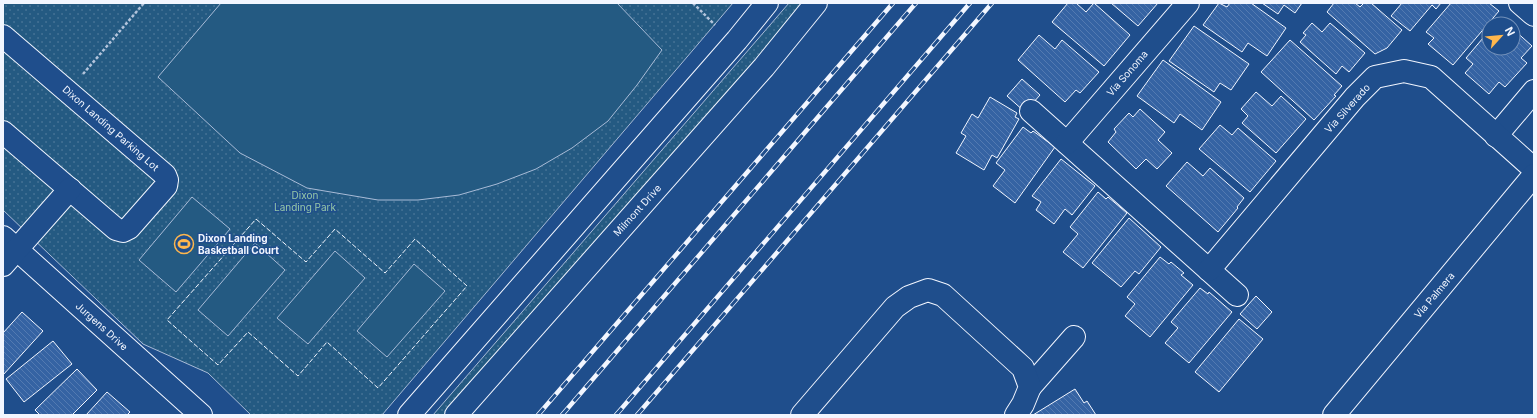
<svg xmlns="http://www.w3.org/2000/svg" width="1537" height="418" font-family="Inter,sans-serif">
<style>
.grass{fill:url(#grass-dots);stroke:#a8bbd7}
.garden{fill:#245a82;stroke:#a8bbd7}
.building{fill:url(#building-back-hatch);stroke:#f2f6ff}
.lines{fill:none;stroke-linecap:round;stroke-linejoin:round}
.minor-casing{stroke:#f2f6ff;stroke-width:24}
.path{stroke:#b3c4dc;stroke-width:2.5;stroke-dasharray:3 2;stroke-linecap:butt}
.minor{stroke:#1f4e8c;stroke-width:22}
.rail-casing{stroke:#f2f6ff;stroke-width:4.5}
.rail{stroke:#1f4e8c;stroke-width:3;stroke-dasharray:9;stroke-linecap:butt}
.fence{stroke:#f2f6ff;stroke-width:1;stroke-dasharray:5 2;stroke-linecap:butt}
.labels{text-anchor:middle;stroke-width:3;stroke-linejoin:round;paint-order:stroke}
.street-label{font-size:10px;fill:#f2f6ff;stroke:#1f4e8c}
.park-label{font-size:10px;fill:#97c8a6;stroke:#1f4e8c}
.poi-label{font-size:10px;font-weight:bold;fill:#f2f6ff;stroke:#1f4e8c;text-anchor:start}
</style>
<defs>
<pattern id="grass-dots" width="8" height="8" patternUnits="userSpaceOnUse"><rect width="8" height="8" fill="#245a82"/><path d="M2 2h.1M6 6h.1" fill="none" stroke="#447295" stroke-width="1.8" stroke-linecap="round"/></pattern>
<pattern id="building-back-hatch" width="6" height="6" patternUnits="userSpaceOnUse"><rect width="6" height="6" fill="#3563a3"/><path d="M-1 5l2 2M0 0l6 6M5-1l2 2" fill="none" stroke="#537ab1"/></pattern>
</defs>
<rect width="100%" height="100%" fill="#1f4e8c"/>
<g class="grass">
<polygon points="3,3 733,3 382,415 251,415 208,373 143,344 3,210"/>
<polygon points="789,3 805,3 457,415 433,415"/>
</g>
<g class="garden">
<polygon points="221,3 617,3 662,50 637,85 608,121 572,148 536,169 497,184 459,195 418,200 378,200 307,188 240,153 158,77"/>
<polygon points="192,197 230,229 176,292 139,260"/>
<polygon points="255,243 285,270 228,336 198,310"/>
<polygon points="335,251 365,278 308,344 277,318"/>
<polygon points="414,264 445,291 387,357 357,331"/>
</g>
<g class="building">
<polygon points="1068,3 1076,3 1086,12 1094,3 1130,35 1104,66 1052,22"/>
<polygon points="1111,3 1158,3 1138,26"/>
<polygon points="1219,3 1227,7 1230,3 1251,3 1286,28 1267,56 1248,43 1242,52 1203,25"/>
<polygon points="1262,3 1302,3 1295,13 1284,5 1278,14"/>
<polygon points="1334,3 1355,3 1360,7 1364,3 1371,3 1402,30 1387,48 1375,54 1327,12"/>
<polygon points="1402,3 1441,3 1436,9 1432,5 1410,31 1391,16"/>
<polygon points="1451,3 1489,3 1499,11 1453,65 1428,44 1434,38 1426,32"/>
<polygon points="1312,23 1322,32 1330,23 1365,53 1349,72 1342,66 1336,74 1300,42 1306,35 1303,33"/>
<polygon points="1194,26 1249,64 1231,90 1220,83 1214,92 1169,61"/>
<polygon points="1513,29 1532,46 1521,58 1527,63 1505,87 1499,82 1489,94 1465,73 1473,64 1466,58 1489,31 1489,48 1513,48"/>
<polygon points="1039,35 1055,49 1062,40 1099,72 1080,93 1076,90 1065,102 1018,60"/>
<polygon points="1290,40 1342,86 1334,95 1336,96 1314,120 1261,72"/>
<polygon points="1163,60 1221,102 1202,130 1180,114 1174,123 1137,96"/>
<polygon points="1022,79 1040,95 1025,112 1007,96"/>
<polygon points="1256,92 1272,106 1281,96 1306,119 1276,153 1242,123 1248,116 1241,109"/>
<polygon points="990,97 1017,113 1015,117 1019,119 997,158 992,155 984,170 956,153 966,136 961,133 972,114 978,118"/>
<polygon points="1140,109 1165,132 1158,140 1172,153 1157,169 1146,159 1136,169 1108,142 1116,132 1114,129 1129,113 1133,117"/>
<polygon points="1220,125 1232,135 1238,128 1276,161 1250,192 1199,149"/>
<polygon points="1023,127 1031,133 1033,131 1055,147 1015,203 993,186 1005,170 996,163"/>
<polygon points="1061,159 1095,186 1072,215 1065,209 1054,224 1036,210 1041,202 1032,196"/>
<polygon points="1187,162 1203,176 1210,168 1244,198 1237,207 1238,208 1218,232 1166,186"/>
<polygon points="1098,192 1106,199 1108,197 1127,213 1083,268 1063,252 1078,234 1070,227"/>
<polygon points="1129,218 1161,247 1139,274 1135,271 1121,287 1092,263"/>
<polygon points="1160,257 1169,264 1171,262 1184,273 1181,275 1193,285 1150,337 1125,316 1135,304 1127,297"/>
<polygon points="1200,288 1208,294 1209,292 1232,312 1189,363 1165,343 1178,328 1171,322"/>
<polygon points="1256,296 1272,312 1257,329 1240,314"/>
<polygon points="22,312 43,331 3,375 3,333"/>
<polygon points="1239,319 1263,339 1219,392 1195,372"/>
<polygon points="53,341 72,364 24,402 6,379"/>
<polygon points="77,369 97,390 72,415 40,415 35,410"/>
<polygon points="1075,389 1084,403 1087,401 1096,415 1033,415"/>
<polygon points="107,392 130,412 127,415 86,415"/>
</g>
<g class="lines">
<g class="minor-casing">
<g id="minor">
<polyline points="1520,3 1534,15"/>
<polyline points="3,36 165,175 167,180 166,186 129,228 123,231 116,229 3,132"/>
<polyline points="1031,111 1237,295"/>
<polyline points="1496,136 1534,91"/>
<polyline points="1067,143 1188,3"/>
<polyline points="3,237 201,415"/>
<polyline points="3,265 70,189"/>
<polyline points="1209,270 1355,97 1375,77 1404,71 1431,77 1534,169"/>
<polyline points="1030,387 1074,337"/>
<polyline points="409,415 737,40 767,3"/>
<polyline points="456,415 764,67 816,3"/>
<polyline points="802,415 895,307 909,297 928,290 943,295 1023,368 1030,387 1023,404 1016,415"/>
<polyline points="1334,415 1534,175"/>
</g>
</g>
<g class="path">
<polyline points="693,3 715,25"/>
<polyline points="83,74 144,3"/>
</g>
<use href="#minor" class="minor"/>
<g class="rail-casing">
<g id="rail">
<polyline points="538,415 893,3"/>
<polyline points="562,415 916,3"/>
<polyline points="616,415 970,3"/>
<polyline points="637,415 992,3"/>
</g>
</g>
<use href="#rail" class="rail"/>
<polygon class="fence" points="256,219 306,262 335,229 385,273 415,239 467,286 378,388 327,342 298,376 248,332 218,365 167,320"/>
</g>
<defs>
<g id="stadium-ring" transform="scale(1)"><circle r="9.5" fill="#1f4e8c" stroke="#ffb74d" stroke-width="1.5"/><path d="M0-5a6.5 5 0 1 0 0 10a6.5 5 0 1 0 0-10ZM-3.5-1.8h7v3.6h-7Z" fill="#ffb74d"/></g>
</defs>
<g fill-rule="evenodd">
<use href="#stadium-ring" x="184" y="244"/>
</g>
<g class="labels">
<g class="street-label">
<text transform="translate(1127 73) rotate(-49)" y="4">Via Sonoma</text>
<text transform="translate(1347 108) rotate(-48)" y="4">Via Silverado</text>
<text transform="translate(111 128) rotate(41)" y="4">Dixon Landing Parking Lot</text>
<text transform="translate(637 210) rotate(-48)" y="4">Milmont Drive</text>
<text transform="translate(1434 295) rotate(-50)" y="4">Via Palmera</text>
<text transform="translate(102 326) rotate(42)" y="4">Jurgens Drive</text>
</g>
<g class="park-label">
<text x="305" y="199">Dixon<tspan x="305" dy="12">Landing Park</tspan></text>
</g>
<g class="poi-label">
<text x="198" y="242">Dixon Landing<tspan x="198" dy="12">Basketball Court</tspan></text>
</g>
</g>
<rect width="1537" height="418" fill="none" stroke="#f2f6ff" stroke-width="8"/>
<g transform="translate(1501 36) rotate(63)"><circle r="19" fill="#1f4e8c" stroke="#7391ba"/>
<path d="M0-3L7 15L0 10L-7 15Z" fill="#ffb74d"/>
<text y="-6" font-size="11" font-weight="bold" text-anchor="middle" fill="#f2f6ff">N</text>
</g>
</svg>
